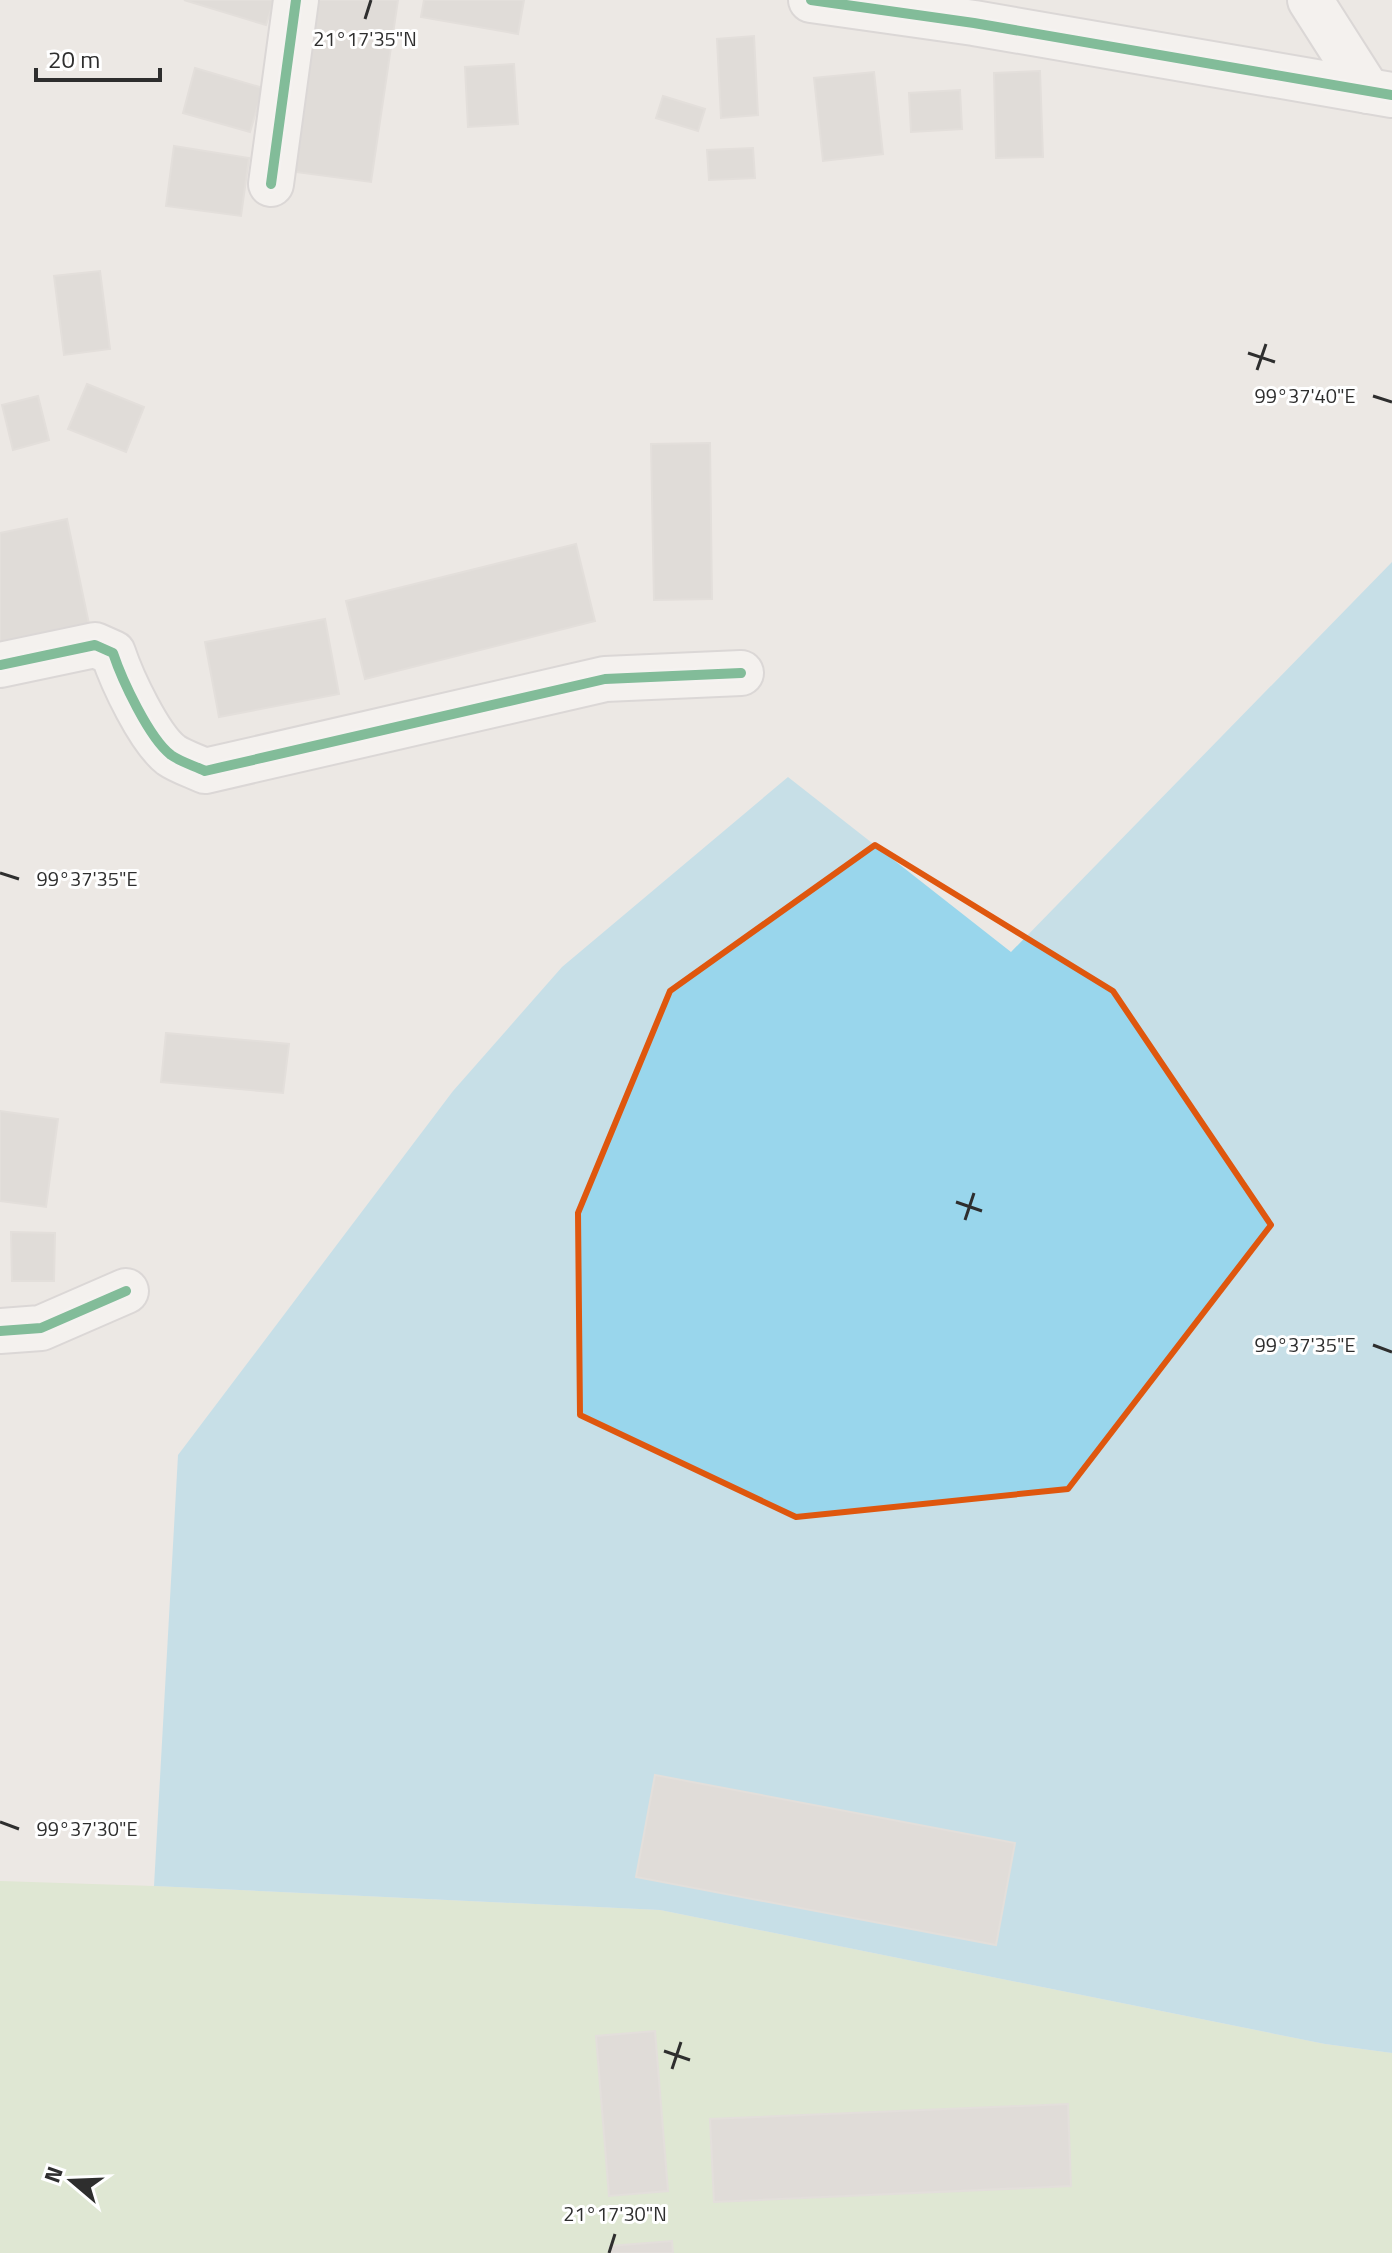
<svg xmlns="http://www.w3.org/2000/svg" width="1392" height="2253" font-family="'Titillium Web',sans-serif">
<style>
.green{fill:#cee6be}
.water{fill:#99d6ec}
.building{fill:#d1cecb;stroke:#d7d4d0;stroke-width:2}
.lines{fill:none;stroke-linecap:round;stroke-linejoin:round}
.minor-casing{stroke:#c5c4c5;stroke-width:48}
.minor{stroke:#fcfcfb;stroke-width:44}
.cycleway-casing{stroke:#fff;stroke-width:15}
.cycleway{stroke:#00873e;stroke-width:10}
.marked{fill:none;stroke:#df570e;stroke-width:6;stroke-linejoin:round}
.ticks{fill:none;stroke:#2e2e2e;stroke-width:3}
.ticks-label{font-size:20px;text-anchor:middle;fill:#2e2e2e;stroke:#fff;stroke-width:6;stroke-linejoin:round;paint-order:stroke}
</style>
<rect width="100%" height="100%" fill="#ece8e4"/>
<polygon class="green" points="0,1881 154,1886 660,1910 1325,2044 1392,2053 1392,2253 0,2253"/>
<polygon class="water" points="1392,562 1392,2053 1325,2044 660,1910 154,1886 178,1455 453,1091 562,967 788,777 1011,952"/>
<g class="building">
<polygon points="184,0 274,0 266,25"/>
<polygon points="313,0 398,0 371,182 288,171"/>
<polygon points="424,0 524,0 518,34 421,17"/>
<polygon points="754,36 758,115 721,118 717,39"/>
<polygon points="514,64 518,124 468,127 465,67"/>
<polygon points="195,68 263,88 250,132 183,113"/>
<polygon points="1040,71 1043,157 996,158 994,73"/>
<polygon points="874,72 883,154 823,161 814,78"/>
<polygon points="960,90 962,129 911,132 909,93"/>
<polygon points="663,96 705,109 698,131 656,118"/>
<polygon points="174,146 249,158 241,216 166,206"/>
<polygon points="753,148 755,178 709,180 707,150"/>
<polygon points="100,271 110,349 64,355 54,276"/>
<polygon points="87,384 144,407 126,452 68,429"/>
<polygon points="38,396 49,440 13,450 2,405"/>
<polygon points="710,443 712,599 654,600 651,444"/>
<polygon points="67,519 89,624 0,644 0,533"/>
<polygon points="576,544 595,621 365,679 346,601"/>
<polygon points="325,619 339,694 219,717 205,642"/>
<polygon points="166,1033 289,1044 283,1093 161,1082"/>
<polygon points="0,1111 58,1119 46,1207 0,1201"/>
<polygon points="11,1232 55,1233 54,1281 12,1281"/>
<polygon points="655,1775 1015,1843 996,1945 636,1877"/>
<polygon points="655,2031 668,2191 609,2196 596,2036"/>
<polygon points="1068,2104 1071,2186 714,2202 710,2119"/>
<polygon points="672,2241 673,2253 610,2253 610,2246"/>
</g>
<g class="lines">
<g class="minor-casing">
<g id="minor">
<polyline points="811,0 974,23 1392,95"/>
<polyline points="1310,0 1368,91"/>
<polyline points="271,184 296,0"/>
<path d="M 0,665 L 95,645 L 113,653 C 122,680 149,738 171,755 C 181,762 195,766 205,771 L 605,679 L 741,673"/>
<polyline points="0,1331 41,1328 126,1291"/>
</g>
</g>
<use href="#minor" class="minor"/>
<g class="cycleway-casing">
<g id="cycleway">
<polyline points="811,0 974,23 1392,95"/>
<polyline points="271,184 296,0"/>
<path d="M 0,665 L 95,645 L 113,653 C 122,680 149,738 171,755 C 181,762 195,766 205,771 L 605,679 L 741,673"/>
<polyline points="0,1331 41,1328 126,1291"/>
</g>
</g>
<use href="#cycleway" class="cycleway"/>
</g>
<path d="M0 0H1392V2253H0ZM 875,845 L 1113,991 L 1271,1225 L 1068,1489 L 796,1517 L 580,1415 L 578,1213 L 670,991 Z" fill="#ece8e4" fill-opacity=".55" fill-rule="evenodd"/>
<path class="marked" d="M 875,845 L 1113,991 L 1271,1225 L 1068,1489 L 796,1517 L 580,1415 L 578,1213 L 670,991 Z"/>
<path class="ticks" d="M 365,19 L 371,0M 1248,353 L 1275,362M 1257,370 L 1266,344M 1373,396 L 1392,402M 0,873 L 19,879M 956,1202 L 982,1211M 965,1220 L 974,1193M 1373,1345 L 1392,1352M 0,1822 L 19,1829M 664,2051 L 690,2060M 672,2069 L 681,2042M 609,2253 L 615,2234"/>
<g class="ticks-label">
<text x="365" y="46">21°17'35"N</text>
<text x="1305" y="403">99°37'40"E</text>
<text x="87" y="886">99°37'35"E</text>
<text x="1305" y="1352">99°37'35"E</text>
<text x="87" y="1836">99°37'30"E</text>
<text x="615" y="2221">21°17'30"N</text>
</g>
<g transform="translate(72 2181) rotate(289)" stroke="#ffffff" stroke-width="6" paint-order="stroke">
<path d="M0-6L14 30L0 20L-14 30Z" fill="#2e2e2e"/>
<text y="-12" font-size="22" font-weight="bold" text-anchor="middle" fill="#2e2e2e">N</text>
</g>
<path d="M36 68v12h124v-12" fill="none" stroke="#2e2e2e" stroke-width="4"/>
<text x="48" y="68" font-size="24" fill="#2e2e2e" stroke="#ffffff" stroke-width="6" paint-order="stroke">20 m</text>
</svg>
